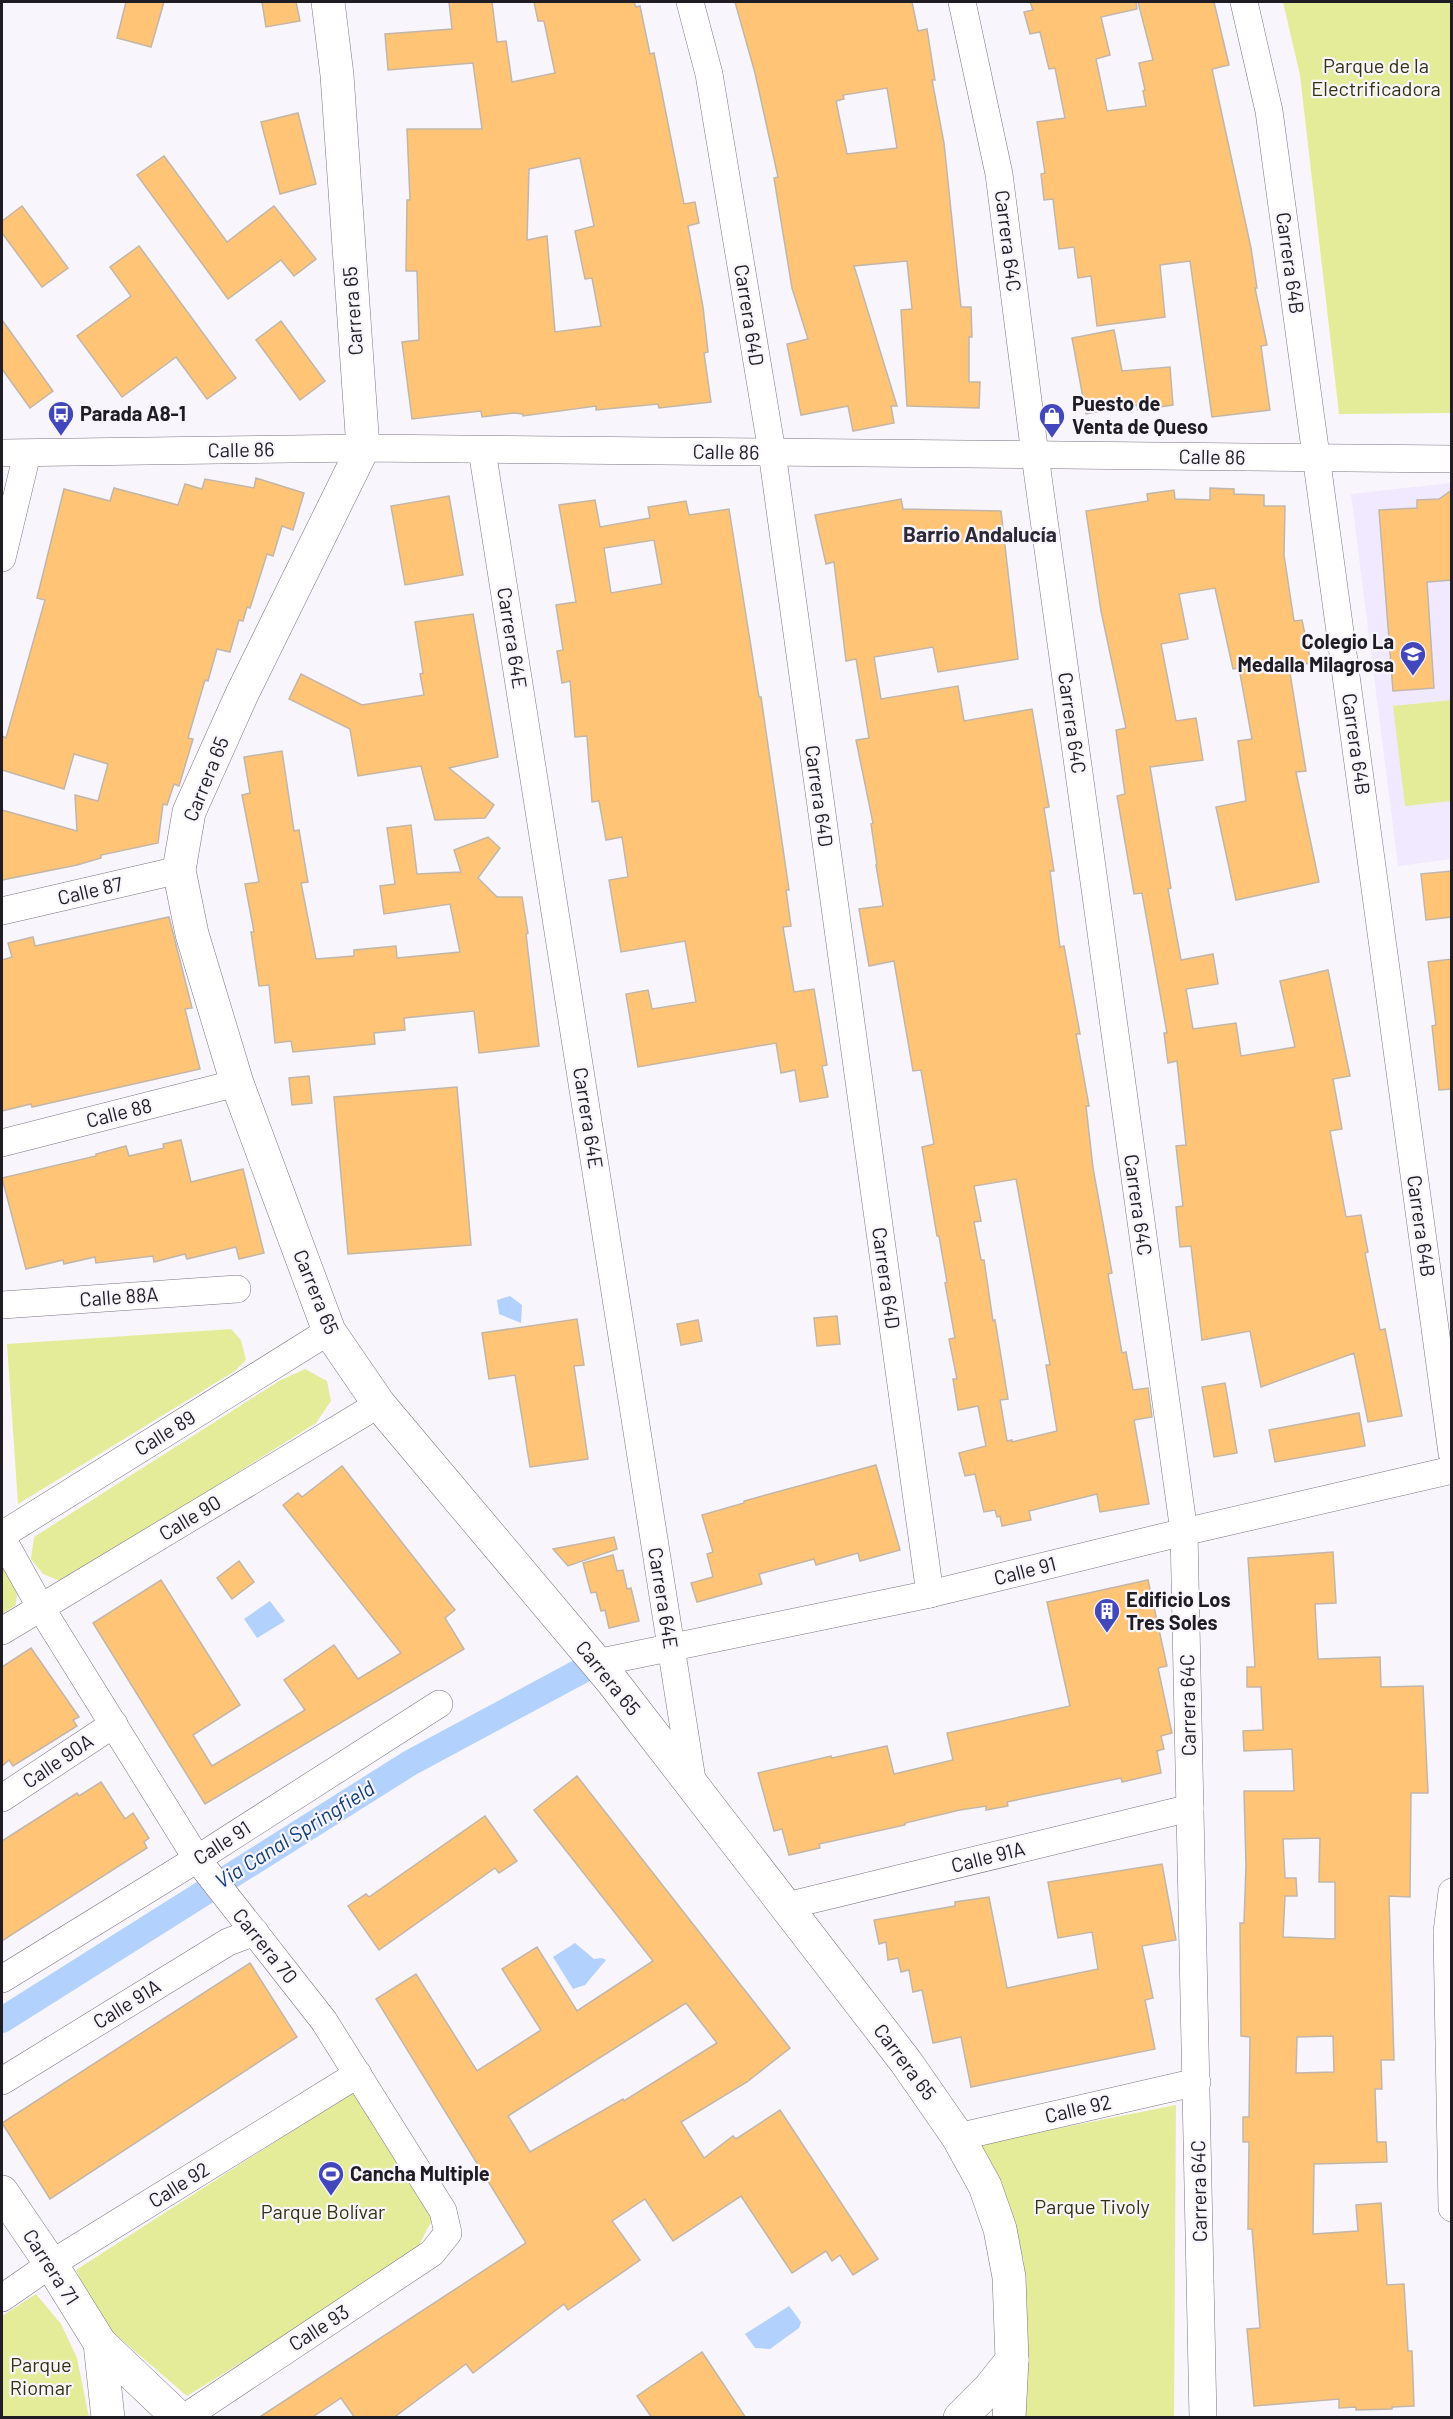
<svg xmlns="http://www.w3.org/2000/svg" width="1453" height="2419" font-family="Barlow,sans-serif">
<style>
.education{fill:#f0e9ff}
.green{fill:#e4ec9a}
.water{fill:#b2d1fd}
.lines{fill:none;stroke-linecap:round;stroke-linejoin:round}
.canal{stroke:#b2d1fd;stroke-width:26}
.building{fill:#ffc476;stroke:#c2b6a8;stroke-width:1.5;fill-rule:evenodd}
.street-casing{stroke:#7a7484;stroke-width:28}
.secondary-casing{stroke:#7a7484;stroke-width:34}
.street{stroke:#fff;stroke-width:27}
.secondary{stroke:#fff;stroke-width:33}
.labels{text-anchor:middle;stroke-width:4.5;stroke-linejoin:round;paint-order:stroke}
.park-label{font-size:20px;fill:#31330c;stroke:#f8f5fd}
.street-label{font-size:20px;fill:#1f1d23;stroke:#f8f5fd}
.poi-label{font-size:20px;font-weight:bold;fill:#1f1d23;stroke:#f8f5fd;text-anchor:start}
.neighbourhood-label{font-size:21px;font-weight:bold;fill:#2e2937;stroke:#f8f5fd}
.water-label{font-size:21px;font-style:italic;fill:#0e3d7c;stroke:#f8f5fd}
</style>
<rect width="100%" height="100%" fill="#f8f5fd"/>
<polygon class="education" points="1451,483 1451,859 1398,866 1351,494"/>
<g class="green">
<polygon points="1283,2 1451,2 1451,413 1339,414 1300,75"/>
<polygon points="1451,700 1451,801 1405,806 1393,706"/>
<polygon points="231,1329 241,1340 246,1360 235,1371 18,1504 7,1344"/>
<polygon points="305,1369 327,1381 331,1401 316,1423 63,1582 43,1574 31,1559 34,1537 279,1381"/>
<polygon points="2,1567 17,1590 16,1605 2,1614"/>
<polygon points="354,2091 434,2216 413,2257 187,2396 101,2322 76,2270"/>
<polygon points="1176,2105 1174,2417 1025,2417 1024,2260 979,2144"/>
<polygon points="36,2294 61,2324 77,2358 89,2417 2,2417 2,2316"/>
</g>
<g class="water">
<polygon points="510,1296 522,1305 521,1323 499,1314 497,1300"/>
<polygon points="270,1601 285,1621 257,1638 244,1619"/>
<polygon points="575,1943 594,1959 602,1958 606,1960 585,1985 573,1989 553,1957"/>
<polygon points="789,2306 801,2322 799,2328 770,2349 755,2348 745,2334"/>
</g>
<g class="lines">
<polyline class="canal" points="2,2020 410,1763 596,1663"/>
</g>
<g class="building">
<polygon points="126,2 164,2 151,47 117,38"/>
<polygon points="262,2 296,2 300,21 266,27"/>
<path d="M 449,2 L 492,2 L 497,42 L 506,41 L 512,82 L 555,73 L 544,21 L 538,21 L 534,2 L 634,2 L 636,7 L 640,6 L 650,54 L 654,53 L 684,204 L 695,202 L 699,223 L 688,226 L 703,307 L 708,352 L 704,353 L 711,402 L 659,408 L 658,404 L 596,410 L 596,406 L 523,416 L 523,414 L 514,413 L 482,417 L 481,411 L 412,419 L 402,342 L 419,340 L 417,271 L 406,271 L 407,200 L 410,200 L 407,129 L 482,129 L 473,63 L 388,70 L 385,34 L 452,29 ZM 580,158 L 594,226 L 575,231 L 585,279 L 592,278 L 601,326 L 555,332 L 547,236 L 527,240 L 529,169 Z"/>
<path d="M 735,2 L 912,2 L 918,31 L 927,29 L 935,80 L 932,80 L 944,143 L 961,307 L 971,307 L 972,337 L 969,337 L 969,382 L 980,382 L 979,408 L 907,406 L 901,310 L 912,309 L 907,261 L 854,266 L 897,406 L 891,406 L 894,423 L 853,431 L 848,406 L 801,415 L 787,344 L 808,339 L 792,288 L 774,178 L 778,177 L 755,73 ZM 887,88 L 897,148 L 847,154 L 836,101 L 844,99 L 843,95 Z"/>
<polygon points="1030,2 1136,2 1137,9 1101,17 1110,55 1096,59 1107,111 1146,106 1143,91 1145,90 1139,63 1153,60 1138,2 1214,2 1229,65 1212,69 1251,248 1257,288 1255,288 1267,345 1261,346 1270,410 1212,417 1190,261 1160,265 1165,317 1097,326 1091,276 1078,278 1074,247 1059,249 1053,199 1044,200 1041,174 1045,173 1037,122 1065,118 1055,68 1049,69 1040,32 1030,34 1024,12 1033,10"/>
<polygon points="298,113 316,184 280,194 261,122"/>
<polygon points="164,156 227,242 274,206 316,259 294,276 281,260 228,299 137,175"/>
<polygon points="22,206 68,268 42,287 2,233 2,221"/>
<polygon points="139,246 236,378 207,399 176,357 122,397 77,336 131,296 110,267"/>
<polygon points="2,320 53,391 30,408 2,369"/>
<polygon points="281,321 325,381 300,400 256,340"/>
<polygon points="1114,330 1122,371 1170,367 1173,405 1138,410 1137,405 1086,414 1072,338"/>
<polygon points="256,478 304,493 293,530 282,526 273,556 267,554 250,608 247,607 243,621 239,620 230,652 217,649 208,681 205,680 188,738 193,739 179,786 174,784 167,805 163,804 158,843 101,855 101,858 77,865 2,880 2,810 77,831 75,795 98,801 108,764 74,754 64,789 2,770 2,736 6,738 45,600 37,598 64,489 110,501 114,488 178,505 185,484 202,489 205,479 254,488"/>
<polygon points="1210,488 1234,489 1234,494 1264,495 1264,506 1285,506 1284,555 1294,621 1302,620 1311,663 1289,667 1306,771 1296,772 1319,882 1236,900 1216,807 1246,801 1238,741 1252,739 1239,668 1233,669 1215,588 1179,594 1188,639 1161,644 1176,721 1196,718 1203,760 1150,767 1171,888 1168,889 1181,960 1213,954 1218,984 1186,989 1193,1029 1236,1023 1241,1056 1295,1047 1280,981 1328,970 1350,1076 1333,1079 1342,1129 1330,1131 1346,1217 1361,1215 1368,1252 1365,1253 1380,1330 1385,1329 1402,1416 1368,1422 1354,1353 1261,1387 1250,1331 1202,1340 1191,1246 1180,1247 1176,1207 1183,1206 1176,1146 1186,1145 1177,1061 1168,1063 1164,1033 1167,1033 1142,893 1134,894 1117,796 1125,794 1116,730 1126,728 1101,611 1086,511 1148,501 1147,494 1174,490 1175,499 1210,500"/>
<polygon points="1452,490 1452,580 1427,582 1434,688 1393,691 1379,510 1417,508 1417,500 1439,499"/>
<polygon points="449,496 463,575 405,585 391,506"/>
<path d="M 901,499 L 903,509 L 1001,511 L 1018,659 L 938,672 L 933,647 L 874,657 L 881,699 L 958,686 L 964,721 L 1032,709 L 1049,807 L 1044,808 L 1054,871 L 1050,871 L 1060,947 L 1064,946 L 1080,1034 L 1076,1034 L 1089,1106 L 1086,1106 L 1093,1168 L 1112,1273 L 1108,1274 L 1122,1353 L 1126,1352 L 1133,1390 L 1148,1388 L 1152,1417 L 1134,1420 L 1149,1504 L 1100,1512 L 1097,1494 L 1029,1511 L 1031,1520 L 1002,1526 L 1000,1516 L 997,1517 L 995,1510 L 984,1512 L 975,1474 L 965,1476 L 959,1453 L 986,1446 L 978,1406 L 958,1410 L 953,1379 L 957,1379 L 949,1339 L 955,1338 L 945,1283 L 947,1282 L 939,1236 L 937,1236 L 922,1147 L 934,1144 L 921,1070 L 913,1071 L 894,961 L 869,966 L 859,909 L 883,906 L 876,865 L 877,865 L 871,824 L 873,823 L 856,740 L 869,738 L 856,659 L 846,661 L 834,562 L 826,564 L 815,515 ZM 1016,1179 L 1050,1365 L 1046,1365 L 1057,1431 L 1012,1442 L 1012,1440 L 1007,1441 L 1000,1400 L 1008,1399 L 995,1320 L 993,1321 L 984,1260 L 981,1260 L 974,1222 L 981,1221 L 974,1186 Z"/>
<path d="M 595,500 L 600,527 L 650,518 L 648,507 L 686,501 L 689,515 L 729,509 L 759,697 L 761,697 L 789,890 L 786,890 L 791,926 L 783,927 L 794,992 L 814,989 L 827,1065 L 822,1066 L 828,1097 L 800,1102 L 795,1070 L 781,1073 L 776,1043 L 638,1067 L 626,994 L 648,990 L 652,1009 L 696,1002 L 685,941 L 621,952 L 609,880 L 628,877 L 622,837 L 606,840 L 599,801 L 592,802 L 587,736 L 575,737 L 570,681 L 562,683 L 557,651 L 563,650 L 556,605 L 576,602 L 559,505 ZM 654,540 L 662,584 L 611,593 L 604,548 Z"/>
<polygon points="473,614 498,757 449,768 494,805 485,818 435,820 421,766 358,776 350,729 289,699 301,674 362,705 424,695 420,674 423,673 415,622"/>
<polygon points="282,751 294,831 299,830 308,882 301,883 316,959 354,956 354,950 396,946 397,958 460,952 450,904 384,914 380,886 395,884 387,828 411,825 417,874 461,872 454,850 488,837 500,848 478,878 497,897 522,897 528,933 526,934 539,1046 479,1053 474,1011 404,1018 405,1030 374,1033 375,1044 293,1052 291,1041 275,1043 269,985 259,986 251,932 254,932 245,884 259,882 242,795 250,793 244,757"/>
<polygon points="1452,871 1452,917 1426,920 1421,874"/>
<polygon points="169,917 192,1008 185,1009 200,1069 32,1107 31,1104 2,1111 2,960 12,957 8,943 33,937 35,946"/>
<polygon points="1452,959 1452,1089 1439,1090 1432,1026 1436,1025 1428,962"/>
<polygon points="309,1076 312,1103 292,1105 289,1078"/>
<polygon points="457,1087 471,1245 348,1254 334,1097"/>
<polygon points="181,1140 191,1182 243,1169 264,1253 239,1259 236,1247 187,1259 185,1254 154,1262 153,1256 96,1263 95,1257 64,1264 63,1260 26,1269 2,1178 96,1156 96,1154 126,1146 129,1156 164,1148 163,1144"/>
<polygon points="837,1316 840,1344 817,1346 814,1318"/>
<polygon points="577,1319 584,1365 574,1366 588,1459 530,1467 515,1375 489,1379 482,1333"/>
<polygon points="698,1320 702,1341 681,1345 677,1324"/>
<polygon points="1225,1383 1237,1453 1214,1457 1202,1387"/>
<polygon points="1359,1413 1365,1446 1275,1462 1269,1430"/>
<polygon points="876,1465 900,1550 860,1561 858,1553 816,1565 814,1559 759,1574 762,1584 697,1602 691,1583 713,1577 707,1554 713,1552 702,1515 744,1503 744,1501"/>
<polygon points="342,1466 455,1610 445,1618 464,1649 205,1804 93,1623 161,1580 240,1705 193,1735 212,1766 305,1710 284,1680 334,1645 358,1679 401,1653 283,1505 298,1493 302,1497"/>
<polygon points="614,1537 617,1549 568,1566 553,1549"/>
<path d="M 1333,1552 L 1336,1603 L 1315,1604 L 1318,1659 L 1380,1657 L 1381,1687 L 1423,1686 L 1428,1793 L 1411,1793 L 1410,1897 L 1389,1896 L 1394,2060 L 1381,2060 L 1382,2089 L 1375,2089 L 1377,2142 L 1386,2142 L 1387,2162 L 1314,2164 L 1313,2234 L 1358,2231 L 1356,2205 L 1381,2203 L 1387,2285 L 1404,2284 L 1408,2351 L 1412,2351 L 1414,2406 L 1392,2407 L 1392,2409 L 1356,2410 L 1356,2407 L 1339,2408 L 1339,2399 L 1254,2406 L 1247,2329 L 1260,2328 L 1252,2229 L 1248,2229 L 1249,2142 L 1243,2142 L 1243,2117 L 1249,2117 L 1250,2037 L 1241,2036 L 1240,1923 L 1244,1923 L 1246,1865 L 1244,1791 L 1294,1791 L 1292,1749 L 1244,1751 L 1243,1731 L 1263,1730 L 1261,1687 L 1247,1687 L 1247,1667 L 1255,1667 L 1248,1558 ZM 1320,1838 L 1319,1882 L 1335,1882 L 1335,1939 L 1283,1937 L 1285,1896 L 1297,1896 L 1296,1878 L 1285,1878 L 1283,1839 ZM 1333,2036 L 1334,2072 L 1296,2073 L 1297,2037 Z"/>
<polygon points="613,1555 617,1571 623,1570 627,1589 631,1588 639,1621 609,1628 605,1610 601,1611 596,1592 591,1593 583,1563"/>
<polygon points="239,1561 254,1582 232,1599 217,1578"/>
<polygon points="1148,1580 1167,1666 1158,1668 1172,1733 1161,1736 1164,1749 1157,1751 1161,1773 1122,1782 1121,1778 1007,1802 1008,1806 986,1810 986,1806 960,1810 905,1823 905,1825 819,1844 820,1848 789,1855 782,1829 774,1831 758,1773 831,1756 832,1758 887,1746 894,1774 953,1760 947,1733 1070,1706 1047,1602"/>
<polygon points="31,1648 79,1717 73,1720 77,1726 13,1766 9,1760 2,1766 2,1667"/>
<path d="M 577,1776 L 790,2048 L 747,2082 L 681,2122 L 704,2158 L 733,2136 L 736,2139 L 780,2110 L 878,2259 L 853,2275 L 840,2255 L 832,2261 L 826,2251 L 792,2273 L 741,2196 L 673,2241 L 645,2199 L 612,2221 L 640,2260 L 568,2310 L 564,2304 L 473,2373 L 466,2364 L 393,2418 L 355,2418 L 341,2398 L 311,2418 L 258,2418 L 526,2243 L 376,1999 L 416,1974 L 477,2071 L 541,2030 L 502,1969 L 537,1947 L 577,2011 L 653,1961 L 534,1810 ZM 686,2003 L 717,2043 L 624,2101 L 623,2099 L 530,2152 L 508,2116 Z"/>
<polygon points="101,1782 125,1819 133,1813 149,1838 144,1842 147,1848 2,1941 2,1841 77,1793 79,1796"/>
<polygon points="485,1816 517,1861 499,1873 495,1868 379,1950 348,1906 366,1894 369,1897"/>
<polygon points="1162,1864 1176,1940 1142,1946 1153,1998 1145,2000 1155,2049 971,2087 961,2037 933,2043 922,1990 913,1992 909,1970 901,1972 898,1958 888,1960 886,1942 879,1944 874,1920 955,1906 955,1902 989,1897 1007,1988 1098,1969 1092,1932 1058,1938 1048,1882"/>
<polygon points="250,1963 297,2037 50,2199 2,2123"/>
<polygon points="702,2352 746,2418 652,2418 637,2396"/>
</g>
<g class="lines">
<g class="street-casing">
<g id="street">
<polyline points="690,2 709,74 772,452 930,1594"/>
<polyline points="962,2 999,174 1035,455 1184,1532 1203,2418"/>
<polyline points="1244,2 1269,111 1452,1453"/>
<polyline points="482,450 693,1786"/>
<polyline points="2,453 363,448 1452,459"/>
<polyline points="2,558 27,454"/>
<polyline points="2,911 179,870"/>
<polyline points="2,1143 237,1083"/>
<polyline points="2,1305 237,1289"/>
<polyline points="2,1535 329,1331"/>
<polyline points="2,1538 41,1608 197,1859 324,2021 443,2211 448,2233 432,2253 184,2418"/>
<polyline points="2,1631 379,1404"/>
<polyline points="596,1663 930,1594 1184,1532 1452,1470"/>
<polyline points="2,1798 114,1724"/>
<polyline points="1452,1892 1447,1932 1452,2208"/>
<polyline points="786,1906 1190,1808"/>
<polyline points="2,1979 197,1859 439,1704"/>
<polyline points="2,2081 228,1942 255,1932"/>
<polyline points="958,2137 1197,2082"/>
<polyline points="2,2298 51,2264 358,2074"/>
</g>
</g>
<g class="secondary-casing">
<g id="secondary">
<polyline points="328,2 337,75 363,448 242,694 189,812 179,870 192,934 237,1083 329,1331 379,1404 612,1681 906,2062 958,2137 985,2186 1000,2229 1009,2277 1012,2360 1009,2418"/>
<polyline points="2,2192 51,2264 100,2343 179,2418"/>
<polyline points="100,2343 108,2418"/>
<polyline points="960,2418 989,2389 1012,2360"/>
</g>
</g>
<use href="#street" class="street"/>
<use href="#secondary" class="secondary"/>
</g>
<defs>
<g id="bus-pin" transform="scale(1.35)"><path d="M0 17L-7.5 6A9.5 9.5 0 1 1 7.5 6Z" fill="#4347bc" stroke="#f8f5fd"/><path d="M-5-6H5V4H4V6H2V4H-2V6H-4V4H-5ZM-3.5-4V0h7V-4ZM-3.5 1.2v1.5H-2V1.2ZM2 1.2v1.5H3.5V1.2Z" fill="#fff"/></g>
<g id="shop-pin" transform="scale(1.35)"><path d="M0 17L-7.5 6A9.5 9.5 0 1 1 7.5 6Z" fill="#4347bc" stroke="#f8f5fd"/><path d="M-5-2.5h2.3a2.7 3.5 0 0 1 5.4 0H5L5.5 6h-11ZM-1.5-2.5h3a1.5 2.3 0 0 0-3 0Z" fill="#fff"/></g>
<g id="school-pin" transform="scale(1.35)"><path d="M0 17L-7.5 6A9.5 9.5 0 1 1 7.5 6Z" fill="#4347bc" stroke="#f8f5fd"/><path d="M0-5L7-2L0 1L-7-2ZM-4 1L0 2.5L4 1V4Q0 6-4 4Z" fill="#fff"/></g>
<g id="building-pin" transform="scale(1.35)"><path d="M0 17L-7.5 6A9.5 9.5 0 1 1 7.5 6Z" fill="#4347bc" stroke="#f8f5fd"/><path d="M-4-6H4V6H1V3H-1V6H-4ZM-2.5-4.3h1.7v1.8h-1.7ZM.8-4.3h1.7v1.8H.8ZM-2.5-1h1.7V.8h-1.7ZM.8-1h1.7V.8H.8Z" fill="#fff"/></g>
<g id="stadium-pin" transform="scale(1.35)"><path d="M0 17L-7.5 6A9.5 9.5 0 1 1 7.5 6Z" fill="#4347bc" stroke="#f8f5fd"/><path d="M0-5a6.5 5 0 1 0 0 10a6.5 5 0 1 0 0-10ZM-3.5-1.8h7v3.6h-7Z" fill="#fff"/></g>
</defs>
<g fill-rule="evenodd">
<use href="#bus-pin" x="61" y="414"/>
<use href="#shop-pin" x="1052" y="416"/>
<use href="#school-pin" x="1413" y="654"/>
<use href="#building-pin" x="1107" y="1611"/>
<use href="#stadium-pin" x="331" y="2174"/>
</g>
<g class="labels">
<g class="park-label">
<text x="1376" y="73">Parque de la<tspan x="1376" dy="23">Electrificadora</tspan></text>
<text x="1092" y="2214">Parque Tivoly</text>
<text x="323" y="2219">Parque Bolívar</text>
<text x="41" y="2372">Parque<tspan x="41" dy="23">Riomar</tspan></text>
</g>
<g class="street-label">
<text transform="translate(1008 241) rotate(83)" y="7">Carrera 64C</text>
<text transform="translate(1290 263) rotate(82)" y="7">Carrera 64B</text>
<text transform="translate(353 311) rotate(-94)" y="7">Carrera 65</text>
<text transform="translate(749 315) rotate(81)" y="7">Carrera 64D</text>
<text transform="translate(241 450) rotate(-1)" y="7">Calle 86</text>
<text transform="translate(726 452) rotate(1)" y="7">Calle 86</text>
<text transform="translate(1212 457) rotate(1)" y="7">Calle 86</text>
<text transform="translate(512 638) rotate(81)" y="7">Carrera 64E</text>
<text transform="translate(1072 723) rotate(82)" y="7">Carrera 64C</text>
<text transform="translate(1356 744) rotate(82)" y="7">Carrera 64B</text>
<text transform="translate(206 779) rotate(-68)" y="7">Carrera 65</text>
<text transform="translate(819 796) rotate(82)" y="7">Carrera 64D</text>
<text transform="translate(90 891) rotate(-13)" y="7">Calle 87</text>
<text transform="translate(119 1113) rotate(-14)" y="7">Calle 88</text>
<text transform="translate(588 1118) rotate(81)" y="7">Carrera 64E</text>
<text transform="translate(1138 1205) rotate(82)" y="7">Carrera 64C</text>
<text transform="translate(1421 1226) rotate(82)" y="7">Carrera 64B</text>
<text transform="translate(886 1278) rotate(82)" y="7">Carrera 64D</text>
<text transform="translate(316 1292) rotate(68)" y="7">Carrera 65</text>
<text transform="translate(119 1297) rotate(-4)" y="7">Calle 88A</text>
<text transform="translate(165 1433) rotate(-32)" y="7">Calle 89</text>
<text transform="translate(190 1518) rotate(-31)" y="7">Calle 90</text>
<text transform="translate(1025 1571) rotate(-14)" y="7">Calle 91</text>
<text transform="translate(663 1598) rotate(81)" y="7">Carrera 64E</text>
<text transform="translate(608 1678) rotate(51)" y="7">Carrera 65</text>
<text transform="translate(1188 1705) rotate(-91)" y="7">Carrera 64C</text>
<text transform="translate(58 1761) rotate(-34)" y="7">Calle 90A</text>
<text transform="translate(222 1843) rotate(-33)" y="7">Calle 91</text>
<text transform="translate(988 1857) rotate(-14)" y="7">Calle 91A</text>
<text transform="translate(265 1946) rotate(51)" y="7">Carrera 70</text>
<text transform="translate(127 2004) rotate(-32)" y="7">Calle 91A</text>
<text transform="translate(905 2062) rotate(53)" y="7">Carrera 65</text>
<text transform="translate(1078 2109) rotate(-13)" y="7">Calle 92</text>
<text transform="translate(179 2185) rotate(-32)" y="7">Calle 92</text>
<text transform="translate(1199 2191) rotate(-91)" y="7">Carrera 64C</text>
<text transform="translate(51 2267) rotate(57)" y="7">Carrera 71</text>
<text transform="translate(319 2328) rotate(-33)" y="7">Calle 93</text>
</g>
<g class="poi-label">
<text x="1072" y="411">Puesto de<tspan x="1072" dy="23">Venta de Queso</tspan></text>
<text x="80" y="421">Parada A8-1</text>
<text x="1394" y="649" text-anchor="end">Colegio La<tspan x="1394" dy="23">Medalla Milagrosa</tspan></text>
<text x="1126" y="1607">Edificio Los<tspan x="1126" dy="23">Tres Soles</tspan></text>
<text x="350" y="2181">Cancha Multiple</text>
</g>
<g class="neighbourhood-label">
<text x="980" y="542">Barrio Andalucía</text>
</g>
<g class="water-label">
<text transform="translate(295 1835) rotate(-32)" y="7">Via Canal Springfield</text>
</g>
</g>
<rect width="1453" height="2419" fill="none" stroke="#1f1d23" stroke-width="6"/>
</svg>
